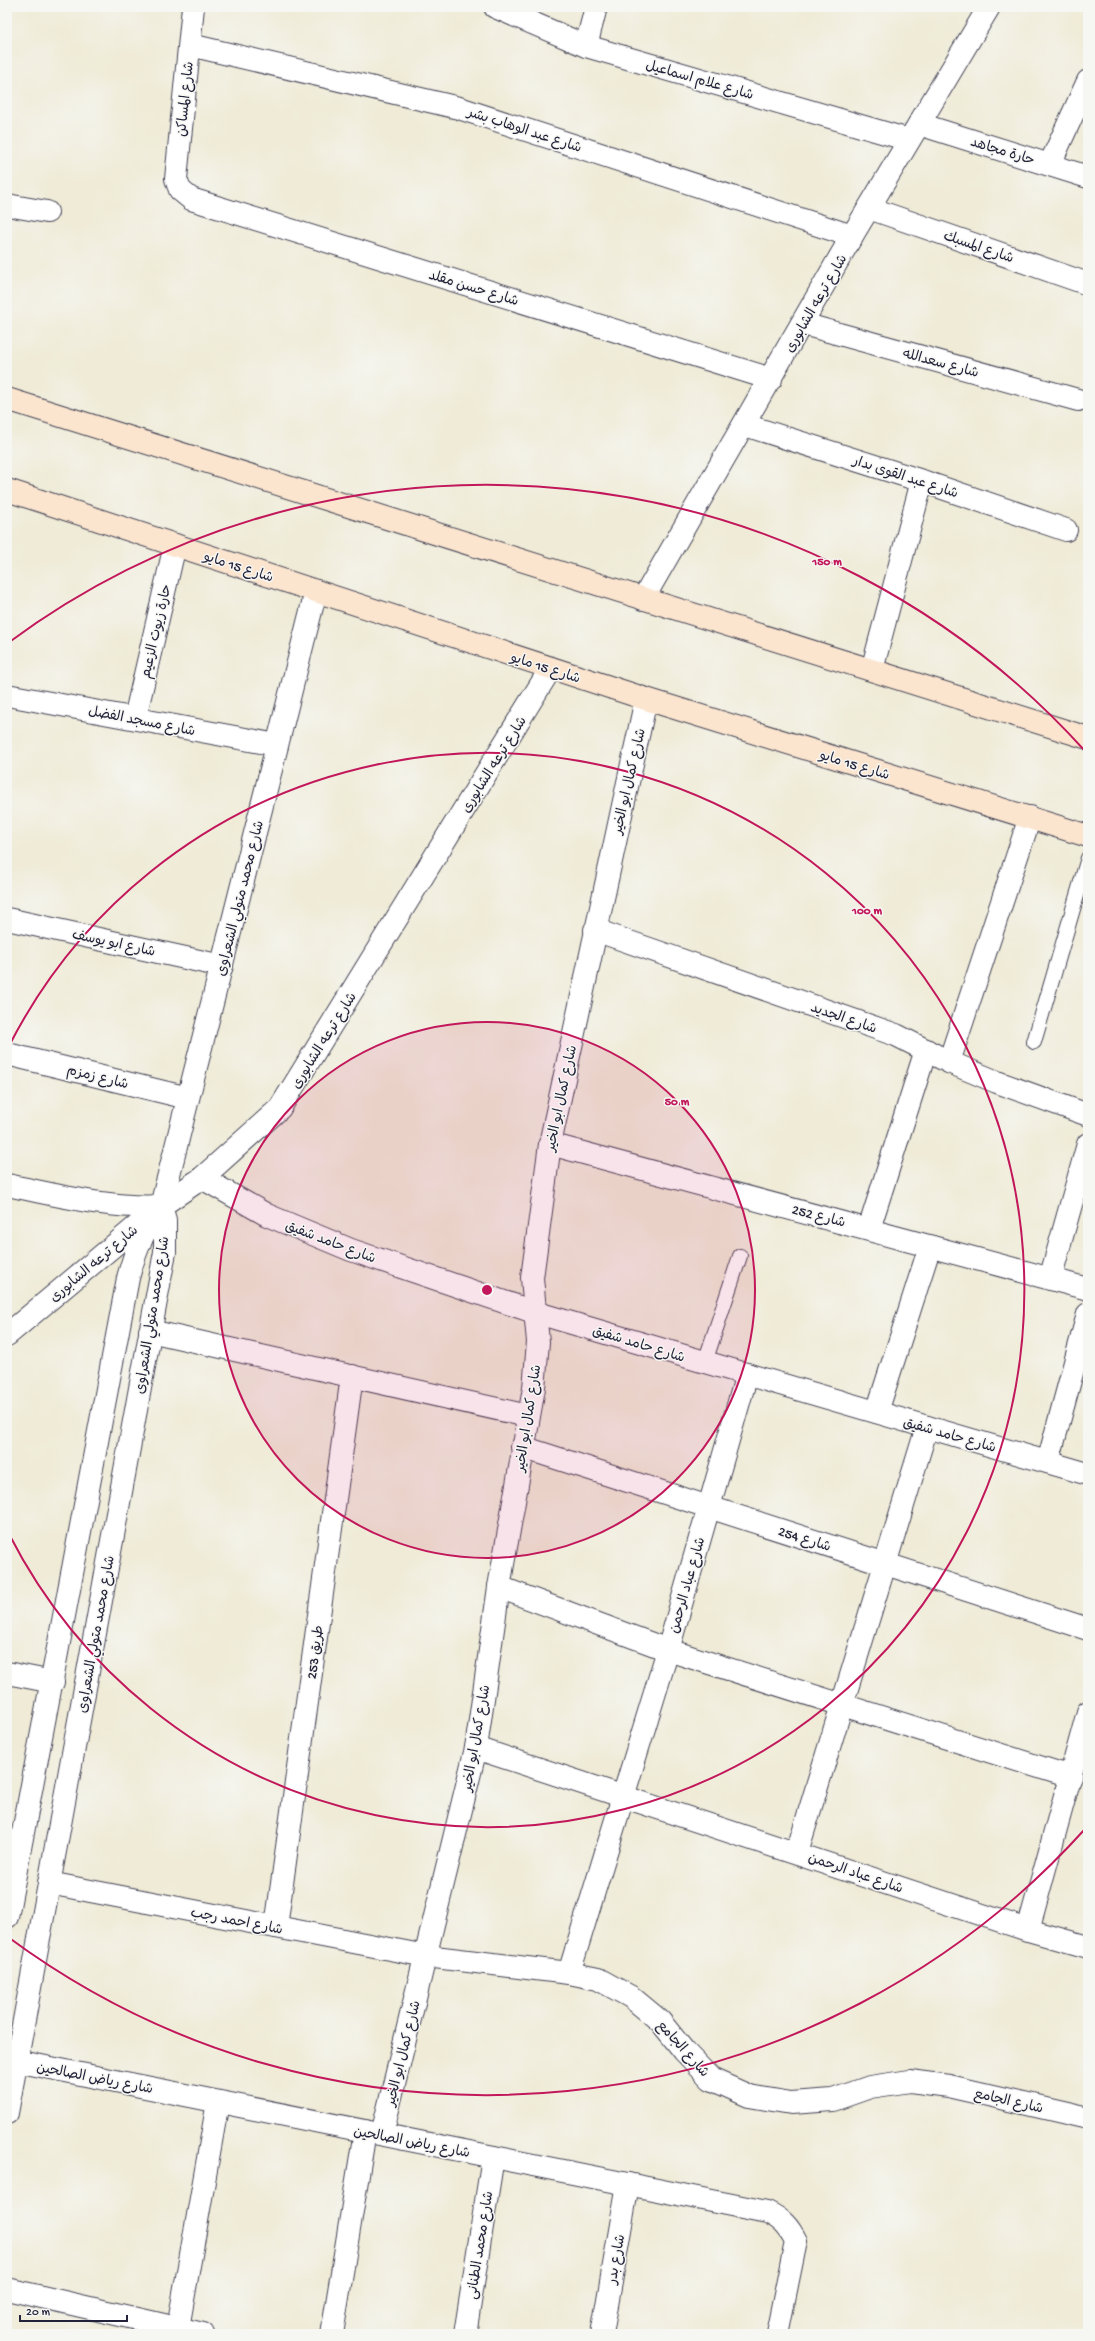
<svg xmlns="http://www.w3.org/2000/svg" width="1095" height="2341" font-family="'Gochi Hand','Playpen Sans Arabic',sans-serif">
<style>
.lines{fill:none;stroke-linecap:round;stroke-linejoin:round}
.service-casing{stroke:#414052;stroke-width:16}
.minor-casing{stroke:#414052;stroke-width:24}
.tertiary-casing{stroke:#414052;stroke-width:24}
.secondary-casing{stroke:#414052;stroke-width:24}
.service{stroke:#fff;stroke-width:14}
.minor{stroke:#fff;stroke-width:22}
.tertiary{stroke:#fff;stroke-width:22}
.secondary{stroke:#fbe5cf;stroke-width:22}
.ring{fill:none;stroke:#c2185b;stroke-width:2}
.labels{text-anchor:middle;stroke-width:3;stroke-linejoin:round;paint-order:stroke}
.street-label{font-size:14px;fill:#22223b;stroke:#f6f6f2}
.centre{fill:#c2185b;stroke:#f6f6f2;stroke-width:2}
.ring-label{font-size:12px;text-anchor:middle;font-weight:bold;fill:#c2185b;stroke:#f6f6f2;stroke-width:3;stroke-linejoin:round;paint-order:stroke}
</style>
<rect width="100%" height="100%" fill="#f6f6f2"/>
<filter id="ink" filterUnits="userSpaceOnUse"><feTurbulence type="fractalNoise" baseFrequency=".025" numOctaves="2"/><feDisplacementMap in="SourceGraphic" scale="8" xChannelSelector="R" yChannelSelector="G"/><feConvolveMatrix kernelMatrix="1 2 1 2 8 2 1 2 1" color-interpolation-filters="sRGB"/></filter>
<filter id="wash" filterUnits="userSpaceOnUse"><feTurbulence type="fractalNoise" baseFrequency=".012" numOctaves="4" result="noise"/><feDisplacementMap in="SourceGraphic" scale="16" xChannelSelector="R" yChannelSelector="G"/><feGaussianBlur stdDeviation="0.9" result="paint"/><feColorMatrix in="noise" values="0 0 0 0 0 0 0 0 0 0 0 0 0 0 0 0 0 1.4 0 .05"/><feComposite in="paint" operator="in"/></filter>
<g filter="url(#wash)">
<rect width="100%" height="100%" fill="#efebd7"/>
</g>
<g filter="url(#ink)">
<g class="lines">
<g class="service-casing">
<g id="service">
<polyline points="1034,1042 1088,858"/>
<polyline points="705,1362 740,1256"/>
</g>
</g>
<g class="minor-casing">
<g id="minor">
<polyline points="193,7 176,179 180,190 191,199 771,379"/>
<polyline points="495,7 586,46 909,140"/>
<polyline points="190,45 459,108 852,236"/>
<polyline points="586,46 596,7"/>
<polyline points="919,124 1088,177"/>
<polyline points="1050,164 1088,81"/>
<polyline points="7,205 47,212"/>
<polyline points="869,208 1088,284"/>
<polyline points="803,324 1078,400"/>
<polyline points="745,425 922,481 1066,530"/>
<polyline points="643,599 852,236 989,7"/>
<polyline points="872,670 922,481"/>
<polyline points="7,695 277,745"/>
<polyline points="135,718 175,545"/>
<polyline points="7,919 222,966"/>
<polyline points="595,930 896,1035 949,1062 997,1082 1088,1115"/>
<polyline points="7,1054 188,1098"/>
<polyline points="949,1062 1030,817"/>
<polyline points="550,1144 1088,1289"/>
<polyline points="202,1178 267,1215 351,1250 534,1312 1088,1474"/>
<path d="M 7,1185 C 58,1195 109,1209 161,1206"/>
<polyline points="869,1229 926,1050"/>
<polyline points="1050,1279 1088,1144"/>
<polyline points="150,1331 528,1416"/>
<polyline points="7,1335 161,1206 202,1178 280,1108 551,668"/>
<polyline points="877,1412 930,1246"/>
<polyline points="522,1447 1088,1629"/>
<polyline points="1048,1462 1088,1314"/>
<polyline points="499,1587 668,1650 1071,1777"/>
<polyline points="7,1673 53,1682"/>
<polyline points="476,1748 1028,1930 1088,1947"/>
<polyline points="797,1852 927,1427"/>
<polyline points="49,1883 426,1956 569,1973 598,1979 631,1997 660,2021 684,2051 711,2079 749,2096 791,2103 833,2100 870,2087 910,2081 949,2086 1088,2118"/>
<polyline points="276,1927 352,1376"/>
<polyline points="1028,1930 1088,1712"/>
<polyline points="569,1973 668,1650 747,1374"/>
<path d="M 16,2061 L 767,2212 C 782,2219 789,2227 796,2241 L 777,2334"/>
<polyline points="382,2134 476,1748 499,1587 534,1388 538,1342 532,1278 550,1144 646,699"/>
<polyline points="7,2289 203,2334"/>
<polyline points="178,2328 218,2102"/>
<polyline points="332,2334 365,2131"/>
<polyline points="465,2334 493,2157"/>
<polyline points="602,2334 628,2184"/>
</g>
</g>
<g class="tertiary-casing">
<g id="tertiary">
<path d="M 7,1917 L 128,1278 C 135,1251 144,1228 161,1206 L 316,591"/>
<polyline points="7,2113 165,1252 165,1220 161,1206"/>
</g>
</g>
<g class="secondary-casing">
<g id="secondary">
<polyline points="7,399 1088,738"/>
<polyline points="7,490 646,699 1088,836"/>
</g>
</g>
<use href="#service" class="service"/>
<use href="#minor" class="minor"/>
<use href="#tertiary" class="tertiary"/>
<use href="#secondary" class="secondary"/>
</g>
</g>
<circle cx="487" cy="1290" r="268" fill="#c2185b" fill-opacity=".12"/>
<g class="ring">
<circle cx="487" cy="1290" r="268"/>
<path d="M9 1046A537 537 0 1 1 9 1534"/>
<path d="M1085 1829A805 805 0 0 1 8 1937M8 643A805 805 0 0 1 1085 751"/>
</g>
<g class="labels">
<g class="street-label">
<text transform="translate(700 79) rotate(16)" y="5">شارع علام اسماعيل</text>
<text transform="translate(184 99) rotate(-84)" y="5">شارع المساكن</text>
<text transform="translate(525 129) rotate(18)" y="5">شارع عبد الوهاب بشر</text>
<text transform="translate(1003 150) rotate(17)" y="5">حارة مجاهد</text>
<text transform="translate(979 246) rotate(19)" y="5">شارع المسبك</text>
<text transform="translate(474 287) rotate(17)" y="5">شارع حسن مقلد</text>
<text transform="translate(815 303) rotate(-60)" y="5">شارع ترعه الشابورى</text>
<text transform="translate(941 362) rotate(15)" y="5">شارع سعدالله</text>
<text transform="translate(906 476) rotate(18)" y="5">شارع عبد القوى بدار</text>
<text transform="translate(239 566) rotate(18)" y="5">شارع 15 مايو</text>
<text transform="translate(155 631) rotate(-77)" y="5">حارة زيوت الزعيم</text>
<text transform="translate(546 667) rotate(18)" y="5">شارع 15 مايو</text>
<text transform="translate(142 720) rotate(11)" y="5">شارع مسجد الفضل</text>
<text transform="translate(493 764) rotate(-58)" y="5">شارع ترعه الشابورى</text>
<text transform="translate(855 764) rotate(17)" y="5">شارع 15 مايو</text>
<text transform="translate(628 781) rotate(-77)" y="5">شارع كمال ابو الخير</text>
<text transform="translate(239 898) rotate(-76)" y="5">شارع محمد متولي الشعراوى</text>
<text transform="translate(114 942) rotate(12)" y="5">شارع ابو يوسف</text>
<text transform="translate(844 1017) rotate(19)" y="5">شارع الجديد</text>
<text transform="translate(323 1040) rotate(-58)" y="5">شارع ترعه الشابورى</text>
<text transform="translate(98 1076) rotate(14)" y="5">شارع زمزم</text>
<text transform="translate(560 1098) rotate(-78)" y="5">شارع كمال ابو الخير</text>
<text transform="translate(819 1215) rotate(15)" y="5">شارع 252</text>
<text transform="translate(331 1241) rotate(21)" y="5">شارع حامد شفيق</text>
<text transform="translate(93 1263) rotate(-40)" y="5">شارع ترعه الشابورى</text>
<text transform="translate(151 1315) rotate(-81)" y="5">شارع محمد متولي الشعراوى</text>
<text transform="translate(639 1343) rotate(17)" y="5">شارع حامد شفيق</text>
<text transform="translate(527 1418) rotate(-81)" y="5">شارع كمال ابو الخير</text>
<text transform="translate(950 1434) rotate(16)" y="5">شارع حامد شفيق</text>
<text transform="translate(805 1538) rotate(18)" y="5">شارع 254</text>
<text transform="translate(686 1585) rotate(-74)" y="5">شارع عباد الرحمن</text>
<text transform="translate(95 1634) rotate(-80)" y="5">شارع محمد متولي الشعراوى</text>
<text transform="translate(314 1652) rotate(-82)" y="5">طريق 253</text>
<text transform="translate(475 1738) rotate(-80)" y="5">شارع كمال ابو الخير</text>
<text transform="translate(856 1872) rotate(19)" y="5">شارع عباد الرحمن</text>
<text transform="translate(237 1920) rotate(11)" y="5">شارع احمد رجب</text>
<text transform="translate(684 2048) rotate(48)" y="5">شارع الجامع</text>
<text transform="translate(402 2053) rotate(-76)" y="5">شارع كمال ابو الخير</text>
<text transform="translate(95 2077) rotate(11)" y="5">شارع رياض الصالحين</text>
<text transform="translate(1009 2100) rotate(13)" y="5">شارع الجامع</text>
<text transform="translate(412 2141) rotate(11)" y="5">شارع رياض الصالحين</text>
<text transform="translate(479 2245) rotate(-81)" y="5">شارع محمد الطنانى</text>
<text transform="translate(615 2259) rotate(-80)" y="5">شارع بدر</text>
</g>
</g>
<circle cx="487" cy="1290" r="6" class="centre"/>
<g class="ring-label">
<text x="827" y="565">150 m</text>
<text x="867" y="914">100 m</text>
<text x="677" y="1105">50 m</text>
</g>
<rect width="1095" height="2341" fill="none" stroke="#f6f6f2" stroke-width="24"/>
<path d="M20 2315v6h107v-6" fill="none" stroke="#22223b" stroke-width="2"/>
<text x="26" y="2315" font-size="12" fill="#22223b" stroke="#f6f6f2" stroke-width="3" paint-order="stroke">20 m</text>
</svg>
